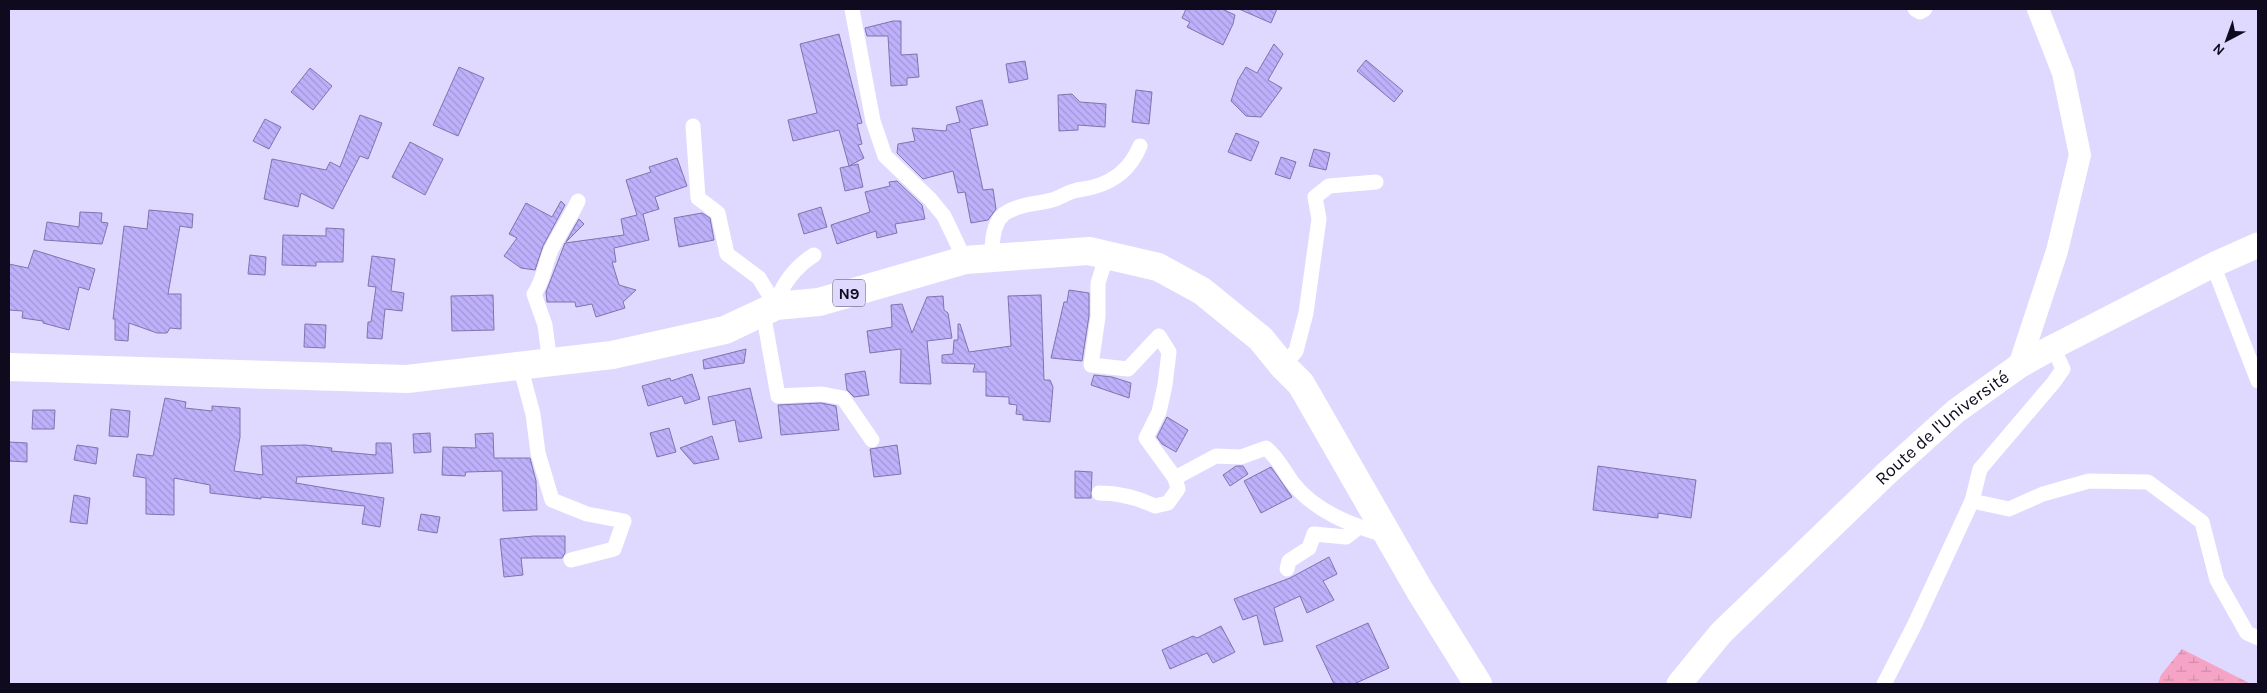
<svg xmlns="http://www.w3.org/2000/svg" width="2267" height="693" font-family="Karla,sans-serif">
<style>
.wetland{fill:url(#wetland-marsh)}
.building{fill:url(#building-back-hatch);stroke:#7f74ad}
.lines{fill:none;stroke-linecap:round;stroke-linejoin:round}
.street{stroke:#fff;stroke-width:15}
.secondary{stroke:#fff;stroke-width:22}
.primary{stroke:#fff;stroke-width:25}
.highway{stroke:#fff;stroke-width:28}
.labels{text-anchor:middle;stroke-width:5;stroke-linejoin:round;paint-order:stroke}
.shield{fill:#dfd9ff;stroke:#4e4862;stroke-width:1}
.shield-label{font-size:16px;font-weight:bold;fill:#100a1f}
.street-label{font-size:18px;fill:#100a1f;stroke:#dfd9ff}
</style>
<defs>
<pattern id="wetland-marsh" width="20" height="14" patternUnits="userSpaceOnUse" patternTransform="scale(1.25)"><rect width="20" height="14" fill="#f5a4c6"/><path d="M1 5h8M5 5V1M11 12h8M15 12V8" fill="none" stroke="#d18caa"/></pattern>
<pattern id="building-back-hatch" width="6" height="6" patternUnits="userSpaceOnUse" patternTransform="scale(1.25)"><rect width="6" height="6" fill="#beb0fa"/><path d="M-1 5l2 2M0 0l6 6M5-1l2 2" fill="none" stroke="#a296d6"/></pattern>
</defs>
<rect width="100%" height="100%" fill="#dfd9ff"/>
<polygon class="wetland" points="2182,649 2251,684 2158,684 2161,675"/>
<g class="building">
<polygon points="1186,9 1222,9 1235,15 1233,24 1223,45 1187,27 1190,22 1182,18"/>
<polygon points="1239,9 1277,9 1271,23"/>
<polygon points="893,21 901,21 901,55 917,54 919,77 907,78 907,85 891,86 888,36 867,36 865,28"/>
<polygon points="839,34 862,123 857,124 862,144 858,145 864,158 849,166 839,130 793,141 788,120 817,113 800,44"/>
<polygon points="1274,44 1283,54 1268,80 1282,88 1261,117 1246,116 1231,101 1238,80 1246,67 1257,73"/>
<polygon points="1366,60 1403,91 1394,102 1357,71"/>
<polygon points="1025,61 1028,79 1009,83 1006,64"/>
<polygon points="459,67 484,78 458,136 433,125"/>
<polygon points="310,68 332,86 313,110 291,92"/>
<polygon points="1136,90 1152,92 1149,124 1132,122"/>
<polygon points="1072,94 1080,102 1106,104 1105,127 1078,125 1078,130 1059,131 1058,95"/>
<polygon points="982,100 988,125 970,129 983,190 993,189 996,209 988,220 971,223 965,192 958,193 953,171 923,179 897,153 898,144 915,141 912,128 946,131 947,125 960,122 956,107"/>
<polygon points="360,115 382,123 368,159 360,156 333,209 301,193 298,207 264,199 272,159 326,170 330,162 340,167"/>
<polygon points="265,119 281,127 269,149 253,141"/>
<polygon points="1236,133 1259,142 1251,161 1228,152"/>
<polygon points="410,142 443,159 425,195 392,177"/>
<polygon points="1314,149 1330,153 1326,170 1309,166"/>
<polygon points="1281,157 1296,162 1290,179 1275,174"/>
<polygon points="677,158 687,186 655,197 659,209 643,214 649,240 614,248 616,262 612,262 619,285 636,290 623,302 625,308 596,317 592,304 576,307 575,302 547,302 546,292 565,243 624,235 621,219 637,215 626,180 651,172 649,167"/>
<polygon points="858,164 863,187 845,191 840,168"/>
<polygon points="897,181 922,205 925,219 895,224 897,233 877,238 876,231 837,244 831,225 870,212 865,192 890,186 889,182"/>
<polygon points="561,201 565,205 543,246 535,270 521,268 504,256 517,238 509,234 526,203 552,217"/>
<polygon points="821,207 827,227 804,234 798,214"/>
<polygon points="149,210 193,214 192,228 180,226 168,294 181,294 181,329 170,328 167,333 157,333 129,323 128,341 115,340 115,319 113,319 124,226 147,229"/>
<polygon points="80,212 102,213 101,222 108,223 102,244 44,240 47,222 79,227"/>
<polygon points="702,213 710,218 714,240 679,247 674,218"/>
<polygon points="579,219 584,224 566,242 576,224"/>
<polygon points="326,228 344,229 343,262 316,262 316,266 282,265 283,235 326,236"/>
<polygon points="34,250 95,269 89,290 79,287 69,330 43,323 43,321 22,318 23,311 9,310 9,264 28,268"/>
<polygon points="250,255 266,257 265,275 248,274"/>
<polygon points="372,256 395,259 391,291 404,293 402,311 385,309 382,339 367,338 368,322 371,322 376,287 368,286"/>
<polygon points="1069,290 1089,293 1089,316 1082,361 1051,358 1064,302 1067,302"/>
<polygon points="493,295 494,330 452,331 451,296"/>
<polygon points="1041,295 1044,380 1050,380 1053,387 1050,422 1023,420 1023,415 1016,414 1017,405 1009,404 1009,397 986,396 986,372 973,372 975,364 942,363 942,355 953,354 954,340 958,340 958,324 960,324 969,352 1011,346 1008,296"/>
<polygon points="943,296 944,310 948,313 952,338 927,341 931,384 900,383 901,349 870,353 867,331 892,327 891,305 902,304 912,333 927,297"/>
<polygon points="305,324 326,325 325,348 304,347"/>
<polygon points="746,349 744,363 704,369 703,360"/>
<polygon points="865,371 869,395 854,397 847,390 845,374"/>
<polygon points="692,374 700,399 685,404 682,396 648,406 642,386 670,378 671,381"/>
<polygon points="1094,375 1112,377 1131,383 1129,398 1091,385"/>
<polygon points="750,388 762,438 739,442 735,420 713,425 708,397"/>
<polygon points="165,398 186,402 185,408 212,411 212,406 240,408 240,437 234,471 263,475 261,446 305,445 332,448 331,451 376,455 376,443 391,443 393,473 297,477 296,483 384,498 380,527 362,524 365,506 261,497 261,499 210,493 210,485 174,478 174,515 146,514 146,478 133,476 137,454 153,456"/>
<polygon points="821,403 836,406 839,430 781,435 778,405"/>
<polygon points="111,409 130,411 128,437 109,436"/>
<polygon points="33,410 55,410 54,429 32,429"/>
<polygon points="1167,417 1188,430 1176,452 1162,444 1157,437"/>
<polygon points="669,428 676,452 657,457 650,433"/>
<polygon points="430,433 431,452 414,453 413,434"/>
<polygon points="493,433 494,458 530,458 536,481 537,510 503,511 502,471 466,472 465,476 442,475 443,447 476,448 475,434"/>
<polygon points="712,436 719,459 694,464 680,448"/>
<polygon points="9,442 27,443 27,462 9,461"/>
<polygon points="77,445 98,448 96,464 74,460"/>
<polygon points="897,445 901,474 874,477 870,449"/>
<polygon points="1236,466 1243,466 1248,474 1230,486 1223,475"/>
<polygon points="1598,466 1696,480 1691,518 1658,513 1658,518 1593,510"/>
<polygon points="1271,467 1292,497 1261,513 1244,481"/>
<polygon points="1075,471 1092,472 1091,498 1075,498"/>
<polygon points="74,495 90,498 87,524 70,522"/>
<polygon points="421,514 440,517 437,533 418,530"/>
<polygon points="534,536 565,536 565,553 562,558 521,558 523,575 504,577 500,539"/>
<polygon points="1329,557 1337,574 1323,581 1334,600 1307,613 1300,596 1274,608 1283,641 1264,645 1257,615 1243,620 1234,599 1290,578"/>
<polygon points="1368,623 1389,668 1354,684 1334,684 1316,646"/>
<polygon points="1221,626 1235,652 1213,663 1207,653 1170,669 1162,650 1193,636 1197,638"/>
</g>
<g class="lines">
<g class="street">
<polyline points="852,9 873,121 885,156 930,199 944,216 965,260"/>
<polyline points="1915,9 1920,12 1925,9"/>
<polyline points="693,126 698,198 718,213 727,254 759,278 776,306"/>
<path d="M 992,258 C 992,244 992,224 1004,214 C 1018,204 1037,204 1052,200 C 1060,198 1066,193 1074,191 C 1080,189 1087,189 1093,187 C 1116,181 1131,168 1140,146"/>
<polyline points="2213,265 2258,381"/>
<path d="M 776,306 C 780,286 796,266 814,255"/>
<polyline points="763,312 778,396 822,394 843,398 872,440"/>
<path d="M 550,363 L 545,325 L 534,294 C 544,280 544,266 551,250 C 559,234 570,218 578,201"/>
<polyline points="520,366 533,414 538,453 552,500 587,514 624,521 614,549 571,560"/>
<polyline points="1283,366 1296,351 1306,313 1319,219 1315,197 1329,186 1376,182"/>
<path d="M 1175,478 L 1216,456 L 1241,457 L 1266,448 C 1278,458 1283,469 1292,482 C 1315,512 1353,526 1388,536"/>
<path d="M 1099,493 C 1120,493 1136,497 1155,506 L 1168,503 L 1178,489 L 1175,478 L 1146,438 L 1159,412 L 1165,385 L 1169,352 L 1159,336 L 1128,369 L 1091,365 L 1098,317 L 1098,283 L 1107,255"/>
<polyline points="1972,501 2009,509 2043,494 2089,481 2148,482 2202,522 2217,580 2247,633 2258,638"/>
<polyline points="1287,569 1289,561 1309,548 1314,534 1346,537 1359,527"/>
<polyline points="1884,684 1914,626 1972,501 1980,469 2054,382 2063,369 2053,347"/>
</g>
<polyline class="secondary" points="2019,366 2057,251 2080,155 2063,73 2038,9"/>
<path class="primary" id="s1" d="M 1679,684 L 1721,633 L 1887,473 L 1956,411 L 2019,366 L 2053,347 L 2213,265 L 2258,245"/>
<polyline class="highway" points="9,367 407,379 612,355 725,330 776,306 819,302 965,260 1089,251 1158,267 1202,291 1261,339 1283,366 1301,384 1420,591 1478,684"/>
</g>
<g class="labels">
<rect class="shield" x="833" y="279.5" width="32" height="27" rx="4"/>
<g class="shield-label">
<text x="849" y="299">N9</text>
</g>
<g class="street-label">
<text dy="6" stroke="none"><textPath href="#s1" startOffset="368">Route de l'Université</textPath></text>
</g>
</g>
<rect width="2267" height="693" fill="none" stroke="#100a1f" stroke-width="20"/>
<g transform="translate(2227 40) rotate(221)" stroke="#dfd9ff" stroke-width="4" paint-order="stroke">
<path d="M0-4L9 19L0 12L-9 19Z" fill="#100a1f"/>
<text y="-8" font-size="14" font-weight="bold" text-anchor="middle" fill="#100a1f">N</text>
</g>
</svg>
